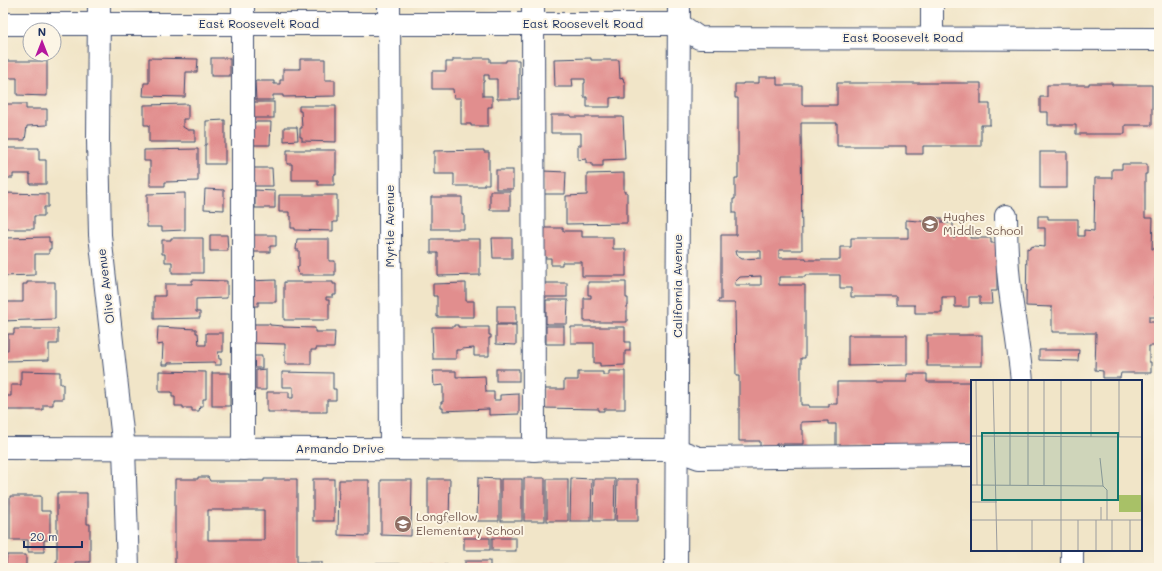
<svg xmlns="http://www.w3.org/2000/svg" width="1162" height="571" font-family="Mali,sans-serif">
<style>
.building{fill:#e18e8e;fill-rule:evenodd}
.lines{fill:none;stroke-linecap:round;stroke-linejoin:round}
.minor-casing{stroke:#3b4a6e;stroke-width:24}
.minor{stroke:#fff;stroke-width:22}
.labels{text-anchor:middle;stroke-width:4;stroke-linejoin:round;paint-order:stroke}
.street-label{font-size:12px;fill:#1b2f5e;stroke:#fcf5e5}
.education-label{font-size:12px;fill:#785e54;stroke:#fcf5e5;text-anchor:start}
.inset-road{fill:none;stroke:#9b9c9e;stroke-width:1}
.view{fill:#0f766e;fill-opacity:0.15;stroke:#0f766e;stroke-width:2}
.inset-edge{fill:none;stroke:#1b2f5e;stroke-width:2}
</style>
<rect width="100%" height="100%" fill="#fcf5e5"/>
<filter id="ink" filterUnits="userSpaceOnUse"><feTurbulence type="fractalNoise" baseFrequency=".025" numOctaves="2"/><feDisplacementMap in="SourceGraphic" scale="8" xChannelSelector="R" yChannelSelector="G"/><feConvolveMatrix kernelMatrix="1 2 1 2 8 2 1 2 1" color-interpolation-filters="sRGB"/></filter>
<filter id="wash" filterUnits="userSpaceOnUse"><feTurbulence type="fractalNoise" baseFrequency=".012" numOctaves="4" result="noise"/><feDisplacementMap in="SourceGraphic" scale="16" xChannelSelector="R" yChannelSelector="G"/><feGaussianBlur stdDeviation="0.9" result="paint"/><feColorMatrix in="noise" values="0 0 0 0 0 0 0 0 0 0 0 0 0 0 0 0 0 1.4 0 .05"/><feComposite in="paint" operator="in"/></filter>
<g filter="url(#wash)">
<rect width="100%" height="100%" fill="#f1e5c8"/>
<g id="blocks">
<g class="building">
<polygon points="149,58 198,59 197,72 186,72 185,97 143,96 144,83 149,83"/>
<rect x="211" y="58" width="19" height="18"/>
<polygon points="474,58 490,58 490,62 506,62 506,60 519,60 519,99 497,99 497,79 489,79 489,75 484,75 484,82 483,82 483,96 492,96 492,107 488,107 488,126 471,126 471,124 461,124 461,98 454,98 453,89 432,89 432,71 446,71 446,62 453,62 453,59 474,59"/>
<polygon points="591,58 591,60 619,60 620,79 623,78 624,82 625,82 625,99 620,99 620,97 610,98 610,107 587,107 587,97 584,97 584,83 585,83 585,79 572,79 573,87 555,87 554,59"/>
<polygon points="300,59 325,59 325,80 335,80 335,96 283,97 283,95 273,95 273,100 256,100 255,81 274,81 274,84 280,84 280,80 283,80 283,69 300,69"/>
<polygon points="3,61 47,61 47,96 17,95 17,78 3,78"/>
<path d="M 759,77 L 777,77 L 777,85 L 802,85 L 802,105 L 837,105 L 837,83 L 981,83 L 981,104 L 990,104 L 990,125 L 981,125 L 981,146 L 923,146 L 923,154 L 906,154 L 906,146 L 837,146 L 837,123 L 801,123 L 802,250 L 779,250 L 779,258 L 806,258 L 806,260 L 840,260 L 840,247 L 851,247 L 851,238 L 908,238 L 908,228 L 906,228 L 906,220 L 932,222 L 932,218 L 942,218 L 942,223 L 953,223 L 953,238 L 955,238 L 955,231 L 970,231 L 970,238 L 991,238 L 991,243 L 997,243 L 997,291 L 991,291 L 992,304 L 980,304 L 980,297 L 969,297 L 969,307 L 955,307 L 955,297 L 942,297 L 942,313 L 915,313 L 915,305 L 897,305 L 897,297 L 851,297 L 851,288 L 840,288 L 840,275 L 805,275 L 805,277 L 779,277 L 779,285 L 805,285 L 805,358 L 801,358 L 801,405 L 809,405 L 809,407 L 829,407 L 829,404 L 837,404 L 837,382 L 907,382 L 907,374 L 927,374 L 927,382 L 972,382 L 972,445 L 890,445 L 890,447 L 836,446 L 836,424 L 828,424 L 828,421 L 801,422 L 801,430 L 803,430 L 803,444 L 776,444 L 776,451 L 760,451 L 760,441 L 739,441 L 739,376 L 736,376 L 735,303 L 718,303 L 718,300 L 721,300 L 721,235 L 736,235 L 736,213 L 733,213 L 733,199 L 735,199 L 735,178 L 738,178 L 738,98 L 735,98 L 735,84 L 743,84 L 743,83 L 759,83 ZM 735,251 L 761,251 L 761,258 L 742,259 L 736,255 ZM 761,276 L 761,285 L 735,285 L 735,282 L 740,277 Z"/>
<polygon points="1089,83 1112,83 1112,85 1152,85 1152,125 1125,125 1125,134 1076,134 1076,125 1048,125 1048,112 1040,112 1040,97 1047,97 1047,85 1089,85"/>
<rect x="254" y="102" width="20" height="16"/>
<polygon points="3,104 26,104 26,109 47,109 47,125 27,126 25,140 3,140"/>
<polygon points="188,104 188,119 183,119 183,127 188,130 195,130 195,142 149,142 149,125 144,125 144,105"/>
<polygon points="299,106 336,106 336,142 302,141 302,137 300,137 300,128 302,128 301,111 299,111"/>
<polygon points="551,115 571,115 571,117 623,117 625,159 603,160 603,166 592,166 592,163 586,163 586,159 578,160 578,145 581,145 581,133 551,133"/>
<polygon points="225,120 225,164 205,164 205,145 206,145 206,121"/>
<polygon points="255,122 271,122 270,145 253,145 249,123 255,123"/>
<polygon points="284,127 297,127 298,140 284,141"/>
<polygon points="3,148 39,148 39,160 46,160 46,184 30,184 30,174 13,174 13,178 3,178"/>
<polygon points="198,149 198,181 165,182 165,186 150,186 150,161 144,161 144,150"/>
<polygon points="287,150 336,150 336,175 334,175 334,185 318,185 318,180 292,180 292,164 287,164"/>
<polygon points="484,150 484,152 489,152 489,184 484,184 484,186 454,186 454,174 434,174 434,151"/>
<rect x="1040" y="152" width="27" height="36"/>
<polygon points="1122,164 1147,164 1147,174 1145,174 1145,218 1153,218 1152,249 1156,249 1155,299 1159,299 1159,317 1149,317 1149,322 1157,322 1156,346 1149,346 1149,362 1151,362 1151,373 1121,373 1120,378 1103,378 1103,371 1095,370 1096,333 1084,333 1084,332 1052,332 1052,307 1026,306 1027,248 1030,249 1030,247 1034,246 1045,247 1045,228 1038,228 1038,216 1048,216 1048,219 1078,219 1078,236 1084,236 1084,230 1094,231 1095,178 1112,178 1112,169 1122,169"/>
<polygon points="254,168 272,168 273,186 254,186"/>
<rect x="496" y="170" width="17" height="19"/>
<polygon points="543,171 566,172 565,194 543,194"/>
<polygon points="624,173 624,192 627,192 627,223 566,224 566,196 587,195 587,174"/>
<polygon points="205,189 224,190 224,210 204,209"/>
<polygon points="255,190 275,191 275,208 255,208"/>
<rect x="490" y="191" width="20" height="19"/>
<polygon points="3,193 48,194 48,207 44,207 44,216 34,216 34,229 3,229"/>
<polygon points="185,193 185,230 162,231 162,227 147,227 147,194"/>
<polygon points="279,195 337,195 337,222 333,222 333,231 295,230 295,228 291,228 291,216 289,216 289,212 279,212"/>
<polygon points="431,197 462,197 462,215 464,215 464,229 431,229"/>
<polygon points="541,228 563,228 563,231 582,231 582,237 613,237 613,249 626,249 626,276 582,276 582,262 562,262 562,265 551,265 551,258 541,258"/>
<polygon points="210,235 227,235 228,251 210,251"/>
<polygon points="254,235 276,235 276,246 270,246 270,252 254,252"/>
<polygon points="49,237 49,242 51,242 51,249 49,249 49,254 35,254 35,275 3,276 3,238"/>
<polygon points="171,238 203,238 203,273 172,273 172,262 165,262 165,254 162,254 162,240 171,240"/>
<polygon points="492,238 512,238 512,258 493,258"/>
<polygon points="297,239 329,239 329,261 335,261 335,275 299,275 297,267 299,267 299,250 296,250"/>
<polygon points="431,239 480,239 480,275 438,276 438,253 431,253"/>
<polygon points="192,280 227,281 227,298 196,299 196,312 200,312 200,318 154,319 154,296 165,296 165,284 192,284"/>
<polygon points="276,280 276,302 258,302 258,306 250,306 247,281"/>
<polygon points="27,282 55,282 55,319 3,321 3,302 23,302 23,284 27,284"/>
<polygon points="284,282 333,282 333,284 336,284 336,295 333,295 333,297 326,297 326,300 329,300 329,320 284,320"/>
<polygon points="588,282 626,282 626,298 628,298 628,306 627,306 627,322 591,322 591,321 584,321 584,298 591,298 591,295 588,295"/>
<polygon points="466,283 466,301 474,301 474,317 437,317 437,296 433,296 433,284"/>
<rect x="538" y="283" width="29" height="14"/>
<polygon points="546,300 568,300 567,324 546,324"/>
<rect x="497" y="306" width="19" height="18"/>
<polygon points="251,324 270,324 270,325 283,326 283,327 315,328 315,332 335,332 334,348 316,348 316,350 311,350 311,364 285,364 285,344 251,343"/>
<polygon points="454,325 458,325 458,327 489,327 489,335 491,335 491,338 489,338 489,356 474,356 474,348 461,349 461,350 456,350 456,359 433,359 432,327 454,327"/>
<polygon points="496,325 516,325 516,345 496,344"/>
<rect x="546" y="326" width="18" height="18"/>
<polygon points="158,327 196,329 196,333 198,333 199,345 206,345 206,333 223,333 223,352 218,352 219,359 221,359 221,365 215,365 215,362 168,363 168,365 162,365 163,344 157,345"/>
<polygon points="571,327 625,327 625,342 630,342 630,351 625,351 625,365 600,366 600,363 594,363 594,343 571,343"/>
<polygon points="14,329 58,329 58,344 49,344 49,360 4,361 4,350 8,350 8,334 14,334"/>
<polygon points="848,335 907,335 907,365 848,366"/>
<rect x="927" y="335" width="55" height="31"/>
<polygon points="1039,350 1079,350 1078,361 1039,360"/>
<rect x="249" y="356" width="13" height="12"/>
<polygon points="266,369 266,390 256,390 256,370"/>
<rect x="496" y="369" width="23" height="12"/>
<polygon points="21,371 60,372 60,384 63,384 63,399 53,399 53,405 43,405 43,410 3,410 3,396 11,396 11,385 21,385"/>
<polygon points="159,371 206,372 206,399 203,399 203,406 200,406 199,411 192,411 192,408 183,408 183,406 175,406 175,397 172,397 172,392 159,392"/>
<polygon points="433,371 456,371 456,377 485,376 486,392 494,392 494,400 500,400 500,395 519,394 519,414 489,415 489,409 443,411 443,408 441,408 441,402 443,402 443,385 434,386"/>
<polygon points="609,371 625,371 625,409 604,409 604,411 599,411 599,409 543,408 543,389 564,389 564,380 578,380 578,372 603,372 603,375 609,375"/>
<polygon points="282,372 333,373 333,389 336,389 336,400 327,400 327,412 267,412 267,392 289,392 289,398 293,398 293,387 282,387"/>
<rect x="212" y="373" width="18" height="33"/>
<path d="M 198,477 L 208,477 L 210,481 L 264,481 L 264,479 L 297,479 L 297,562 L 322,562 L 322,568 L 175,568 L 175,479 L 198,479 ZM 208,510 L 264,510 L 264,540 L 208,540 Z"/>
<polygon points="478,478 499,479 499,521 477,521"/>
<rect x="524" y="478" width="21" height="43"/>
<polygon points="571,478 592,479 591,521 570,521"/>
<rect x="313" y="479" width="21" height="42"/>
<polygon points="428,479 450,479 449,521 428,520"/>
<rect x="501" y="479" width="21" height="42"/>
<rect x="547" y="479" width="21" height="42"/>
<polygon points="594,479 615,479 614,521 593,521"/>
<polygon points="617,479 638,479 638,521 616,521"/>
<polygon points="339,480 369,480 369,536 338,535"/>
<polygon points="381,480 412,480 411,536 381,535"/>
<polygon points="57,493 87,493 87,524 90,524 90,562 75,562 75,568 55,568 55,562 57,562"/>
<polygon points="10,496 41,496 41,511 50,511 50,540 44,540 44,552 28,552 28,540 10,540"/>
<rect x="464" y="538" width="26" height="12"/>
<rect x="492" y="538" width="24" height="13"/>
<polygon points="7,555 26,555 26,568 3,568 3,564 6,564"/>
<rect x="465" y="561" width="25" height="7"/>
<rect x="370" y="564" width="29" height="4"/>
<polygon points="420,564 449,565 449,568 420,568"/>
</g>
</g>
</g>
<g filter="url(#ink)">
<use href="#blocks" fill-opacity="0" stroke="#3b4a6e" stroke-width="1"/>
<g class="lines">
<g class="minor-casing">
<g id="minor">
<polyline points="99,3 98,140 100,235 124,449 128,568"/>
<polyline points="389,3 391,449"/>
<polyline points="533,3 534,450"/>
<polyline points="932,3 932,38"/>
<polyline points="3,24 679,24 699,38 1159,39"/>
<path d="M 1006,216 C 1006,241 1007,265 1010,290 C 1014,320 1019,350 1022,381"/>
<polyline points="3,448 677,450 699,458 972,455"/>
<polyline points="243,449 243,3"/>
<polyline points="676,568 679,3"/>
<polyline points="1072,568 1072,550"/>
</g>
</g>
<use href="#minor" class="minor"/>
</g>
</g>
<defs>
<g id="school-disc" transform="scale(0.9)"><circle r="9.5" fill="#8d6e63" stroke="#fcf5e5"/><path d="M0-5L7-2L0 1L-7-2ZM-4 1L0 2.5L4 1V4Q0 6-4 4Z" fill="#fff"/></g>
</defs>
<g fill-rule="evenodd">
<use href="#school-disc" x="930" y="224"/>
<use href="#school-disc" x="403" y="524"/>
</g>
<g class="labels">
<g class="street-label">
<text x="259" y="28">East Roosevelt Road</text>
<text x="583" y="28">East Roosevelt Road</text>
<text x="903" y="42">East Roosevelt Road</text>
<text transform="translate(390 226) rotate(-90)" y="4">Myrtle Avenue</text>
<text transform="translate(106 286) rotate(-97)" y="4">Olive Avenue</text>
<text transform="translate(678 286) rotate(-90)" y="4">California Avenue</text>
<text x="340" y="453">Armando Drive</text>
</g>
<g class="education-label">
<text x="943" y="221">Hughes<tspan x="943" dy="14">Middle School</tspan></text>
<text x="416" y="521">Longfellow<tspan x="416" dy="14">Elementary School</tspan></text>
</g>
</g>
<g transform="translate(971 380)">
<rect width="171" height="171" fill="#f1e5c8"/>
<path d="M 148,115 L 171,115 L 171,132 L 148,132 Z" fill="#a8c167"/>
<path class="inset-road" d="M 5,0 L 6,105M 22,0 L 26,171M 39,0 L 39,105M 73,0 L 73,105M 120,0 L 120,57M 148,0 L 148,57M 0,56 L 171,57M 129,78 L 132,106M 0,105 L 132,106 L 136,110 L 136,140M 57,105 L 57,0M 0,122 L 26,122M 0,140 L 171,140M 61,140 L 61,171M 125,140 L 125,171M 130,140 L 130,127M 141,140 L 141,171M 159,140 L 159,171M 90,171 L 90,0M 107,171 L 107,140"/>
<path class="view" d="M 11,53 L 147,53 L 147,120 L 11,120 Z"/>
<rect width="171" height="171" class="inset-edge"/>
</g>
<rect width="1162" height="571" fill="none" stroke="#fcf5e5" stroke-width="16"/>
<g transform="translate(42 42)"><circle r="19" fill="#fcf5e5" stroke="#a2a6af"/>
<path d="M0-3L7 15L0 10L-7 15Z" fill="#b5179e"/>
<text y="-6" font-size="11" font-weight="bold" text-anchor="middle" fill="#1b2f5e">N</text>
</g>
<path d="M24 541v6h58v-6" fill="none" stroke="#1b2f5e" stroke-width="2"/>
<text x="30" y="541" font-size="12" fill="#1b2f5e" stroke="#fcf5e5" stroke-width="3" paint-order="stroke">20 m</text>
</svg>
